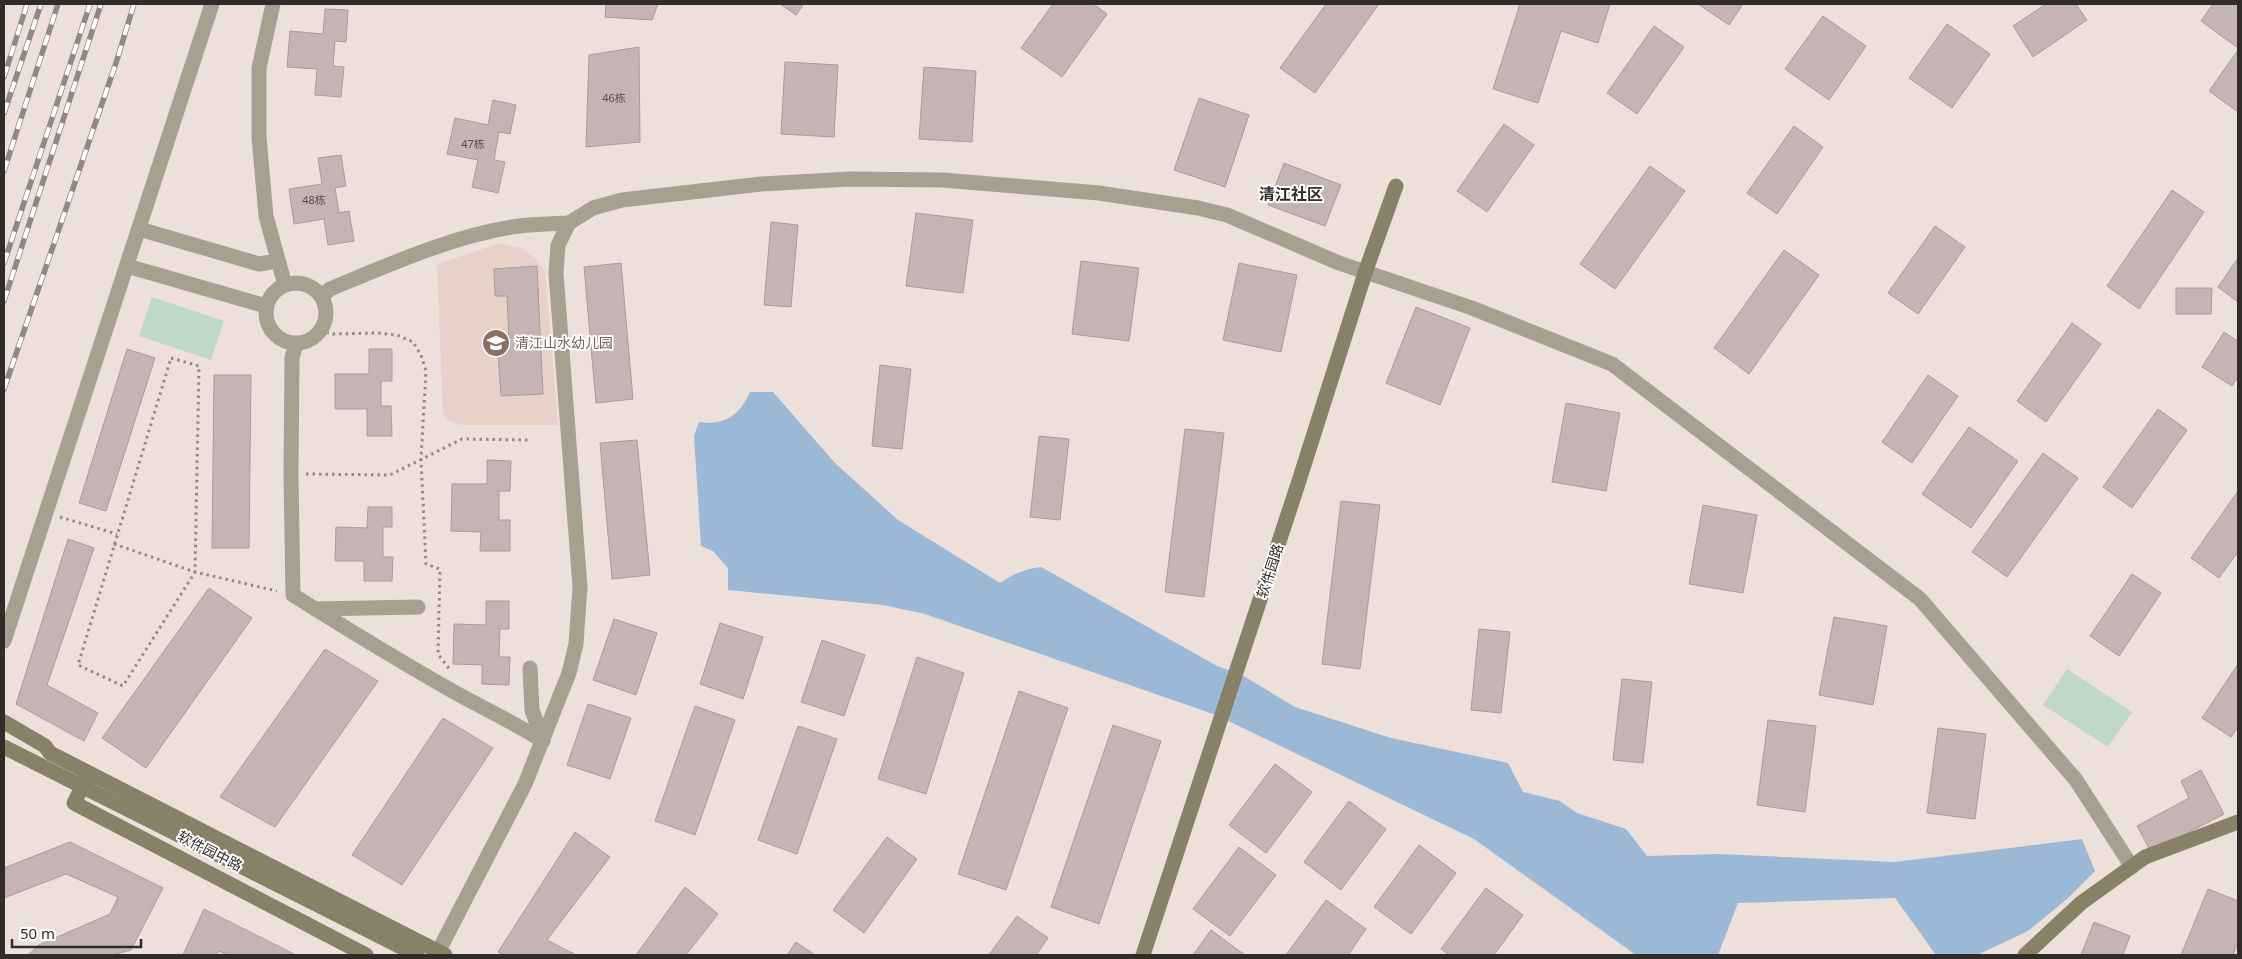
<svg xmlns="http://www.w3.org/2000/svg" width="2242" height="959" font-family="'Noto Sans','Noto Sans SC',sans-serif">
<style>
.built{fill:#e7d1c9}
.green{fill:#bfd8c7}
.water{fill:#9cb8d7}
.building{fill:#c4b5b4;stroke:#aa9b9b}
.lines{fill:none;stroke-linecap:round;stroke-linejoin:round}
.path{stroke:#938985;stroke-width:3;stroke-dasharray:2.5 4;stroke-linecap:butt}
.street{stroke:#a6a090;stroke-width:15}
.secondary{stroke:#898068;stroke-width:15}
.rail-casing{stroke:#918783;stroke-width:5.5}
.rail{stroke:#fff;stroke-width:4;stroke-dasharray:11;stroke-linecap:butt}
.secondary-bridge{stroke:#898068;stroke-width:15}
.labels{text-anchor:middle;stroke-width:4;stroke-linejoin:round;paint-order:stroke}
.number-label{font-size:11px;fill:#564e4c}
.education-label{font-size:14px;fill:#785e54;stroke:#fff;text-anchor:start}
.street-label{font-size:14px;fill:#312b29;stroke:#fff}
.quarter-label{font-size:16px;font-weight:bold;fill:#312b29;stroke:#fff}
</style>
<rect width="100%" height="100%" fill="#eddfda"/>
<polygon class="built" points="500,243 522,248 539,262 545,273 558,425 461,425 447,420 443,413 437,264"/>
<g class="green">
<polygon points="152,297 224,321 211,360 139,336"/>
<polygon points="2067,669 2132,712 2108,747 2043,705"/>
</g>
<path class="water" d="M 750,392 L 773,392 L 835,463 L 898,520 L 1000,583 C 1013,574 1025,569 1041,567 L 1217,666 L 1242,675 L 1295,707 L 1391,738 L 1508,763 L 1523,792 L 1560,801 L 1577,813 L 1626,829 L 1647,856 L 1719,854 L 1895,862 L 2082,839 L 2095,871 L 2067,899 L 2028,931 L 1977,955 L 1936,955 L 1895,898 L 1738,903 L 1718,955 L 1636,955 L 1474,839 L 1216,715 L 925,614 L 883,605 L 728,590 L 728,568 L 713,551 L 701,546 L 694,436 L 699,422 C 724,426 740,415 750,392 Z"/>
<g class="building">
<polygon points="606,4 658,4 652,20 605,17"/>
<polygon points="780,4 804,4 796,15"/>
<polygon points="1053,4 1093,4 1107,14 1062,77 1021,48"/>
<polygon points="1326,4 1379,4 1315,93 1280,68"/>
<polygon points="1520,4 1610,4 1598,43 1561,31 1538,103 1493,89"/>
<polygon points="1698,4 1743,4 1729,25"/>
<polygon points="2046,4 2076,4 2087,20 2033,57 2013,26"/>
<polygon points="2213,4 2238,4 2238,48 2201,21"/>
<polygon points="325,9 348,10 346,42 335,41 333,66 344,67 341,97 315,95 317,69 287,67 290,31 323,34"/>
<polygon points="1823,16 1866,46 1829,100 1785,69"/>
<polygon points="1947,24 1990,54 1952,108 1909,78"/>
<polygon points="1654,26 1684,47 1637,114 1607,93"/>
<polygon points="639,47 640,142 586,147 589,55"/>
<polygon points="2238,50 2238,112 2209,91"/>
<polygon points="785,62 838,65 834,137 781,134"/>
<polygon points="924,67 976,71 972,142 919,139"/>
<polygon points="1199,98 1249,115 1225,187 1174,170"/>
<polygon points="493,100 516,105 510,134 499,132 494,160 505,162 498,193 472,187 478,160 447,154 455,118 488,125"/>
<polygon points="1504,124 1534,145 1487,212 1457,191"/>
<polygon points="1794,126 1823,147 1777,214 1747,193"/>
<polygon points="341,155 346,186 335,188 339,213 349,211 354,241 328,245 324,219 294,224 289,189 322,184 318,158"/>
<polygon points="1284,163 1341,185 1325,226 1268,205"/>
<polygon points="1650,166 1685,191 1615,289 1580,264"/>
<polygon points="2172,190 2204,212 2139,309 2107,286"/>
<polygon points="916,213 973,220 963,293 906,286"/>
<polygon points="771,222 798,225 791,307 764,305"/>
<polygon points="1935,226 1965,247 1918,314 1888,293"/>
<polygon points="1784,250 1819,275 1749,374 1714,348"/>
<polygon points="2238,258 2238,302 2218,287"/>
<polygon points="1081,261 1139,268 1129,341 1072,334"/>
<polygon points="621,263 633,399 596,403 584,267"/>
<polygon points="1239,263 1297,275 1281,352 1223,340"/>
<polygon points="537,266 543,394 501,396 497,339 509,339 507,296 495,296 494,269"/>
<polygon points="2176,288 2212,288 2211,314 2176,314"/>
<polygon points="1416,307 1470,328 1440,405 1386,383"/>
<polygon points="2072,323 2101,344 2046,422 2017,401"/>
<polygon points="2224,332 2238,341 2238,377 2232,386 2202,367"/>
<polygon points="127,349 155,358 106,511 79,503"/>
<polygon points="369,349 392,349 392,381 381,381 381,406 391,406 392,436 367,436 367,409 335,409 335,374 369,374"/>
<polygon points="880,365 911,369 902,449 872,446"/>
<polygon points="214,375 251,375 249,548 212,548"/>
<polygon points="1928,375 1958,396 1912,463 1882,442"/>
<polygon points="1566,403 1620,413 1606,491 1552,482"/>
<polygon points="2158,409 2187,430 2132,508 2103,487"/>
<polygon points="1969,427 2018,461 1971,528 1922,494"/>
<polygon points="1185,429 1224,433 1204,597 1165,592"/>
<polygon points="1039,436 1069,439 1060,520 1030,517"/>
<polygon points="637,440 650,575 612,579 600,443"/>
<polygon points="2043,453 2078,478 2007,577 1972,552"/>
<polygon points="487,460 511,461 510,491 499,491 499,520 510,520 510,551 480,551 481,532 451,531 452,484 487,484"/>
<polygon points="2238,491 2238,552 2219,578 2191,558"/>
<polygon points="1341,501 1380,505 1360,669 1322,664"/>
<polygon points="1703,505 1757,515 1743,593 1689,584"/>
<polygon points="368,507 392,507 392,527 383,527 383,557 393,557 392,581 364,581 364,561 335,561 336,527 367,528"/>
<polygon points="68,539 94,548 47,685 98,713 84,741 16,704"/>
<polygon points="2132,574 2161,593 2119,656 2090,636"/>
<polygon points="209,588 252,618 146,768 102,738"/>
<polygon points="486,601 509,601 509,629 500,629 499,657 510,657 509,685 482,684 482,665 453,664 454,624 486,625"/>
<polygon points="1834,617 1887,626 1873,705 1819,695"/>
<polygon points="614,619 657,633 636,695 593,680"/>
<polygon points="720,623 763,637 743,699 700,684"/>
<polygon points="1479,629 1510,632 1501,713 1471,710"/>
<polygon points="822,640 865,655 844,716 801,702"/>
<polygon points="325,649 378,681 275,827 220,797"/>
<polygon points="917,657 964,673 926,794 878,779"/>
<polygon points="2238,664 2238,727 2231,737 2202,718"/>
<polygon points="1622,679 1652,682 1643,763 1613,760"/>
<polygon points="1019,691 1068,708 1006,890 958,874"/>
<polygon points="588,704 631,718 610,779 567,765"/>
<polygon points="695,706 735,720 695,835 655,821"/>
<polygon points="443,718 493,748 402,885 352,855"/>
<polygon points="1768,720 1816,726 1805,812 1757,805"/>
<polygon points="1113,725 1161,741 1099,924 1051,907"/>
<polygon points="798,726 837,739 797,854 758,840"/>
<polygon points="1938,728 1986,734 1975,819 1927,813"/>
<polygon points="1275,764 1312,792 1266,853 1229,825"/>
<polygon points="2201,770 2224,814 2151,852 2137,826 2189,798 2181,781"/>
<polygon points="1349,801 1386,829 1341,890 1304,862"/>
<polygon points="575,832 610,857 547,940 576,955 505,955 498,952"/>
<polygon points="887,837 917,859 864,933 833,910"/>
<polygon points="70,842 163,888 131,950 112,955 28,955 39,945 110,914 118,897 66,874 4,898 4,868"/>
<polygon points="1419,845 1456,873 1411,934 1374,907"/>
<polygon points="1239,847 1276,875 1230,936 1193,909"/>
<polygon points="685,887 718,914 686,955 636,955"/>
<polygon points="1486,888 1523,915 1494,955 1449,955 1441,949"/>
<polygon points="2208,889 2238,901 2238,942 2233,955 2181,955"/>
<polygon points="1326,900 1366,929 1348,955 1286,955"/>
<polygon points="204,909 296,955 228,955 219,951 216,955 183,955"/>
<polygon points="1017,916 1048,938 1036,955 989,955"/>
<polygon points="2094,922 2130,936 2123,955 2081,955"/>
<polygon points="1211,930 1245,955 1193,955"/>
<polygon points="796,942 815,955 787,955"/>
</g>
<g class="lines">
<g class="path">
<polyline points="320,331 333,334 377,333 397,335 413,342 421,355 426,371 421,459 426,564 440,569 438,654 450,670"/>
<polygon points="171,358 199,366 195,572 123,686 78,665"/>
<polyline points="306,474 390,475 462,439 529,440"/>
<polyline points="60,517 117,534"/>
<polyline points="114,544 195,572 277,591"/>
</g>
<g class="street">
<polyline points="273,4 259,68 259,137 266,216 285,285"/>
<polyline points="139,229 259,264 278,261"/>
<polyline points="127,266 266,306"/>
<circle cx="296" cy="313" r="30"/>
<path d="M 321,296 L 330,289 C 388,265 457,234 519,226 C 535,224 552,224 569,223"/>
<path d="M 296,344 L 292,358 L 291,474 L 293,595 C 347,629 401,662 456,693 C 485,709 515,723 543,741"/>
<polyline points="315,609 418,607"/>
<polyline points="4,641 212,4"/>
<polyline points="530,668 532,710 543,741"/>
<polyline points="438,952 525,784 569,673 576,644 580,587 556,273 558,245 569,223 593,208 622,200 761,184 850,179 942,180 1099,193 1198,208 1227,215 1339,263 1472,308 1612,364 1920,599 2076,780 2132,867"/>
</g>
<g class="secondary">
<polyline points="4,722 45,746 50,753 445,955"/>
<polyline points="87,777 74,803 366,955"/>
<polyline points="1143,955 1298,484 1366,270 1396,186"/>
<polyline points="2025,955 2081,903 2145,857 2238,822"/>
</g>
<g class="rail-casing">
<g id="rail">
<polyline points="4,77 27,4"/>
<polyline points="4,113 41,4"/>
<polyline points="4,171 58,4"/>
<polyline points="4,263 90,4"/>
<polyline points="4,301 101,4"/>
<polyline points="4,389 116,63 134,4"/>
</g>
</g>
<use href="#rail" class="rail"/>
<polyline class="secondary-bridge" points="4,747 417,955"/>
</g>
<defs>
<g id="school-disc" transform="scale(1.4375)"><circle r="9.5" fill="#8d6e63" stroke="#fff"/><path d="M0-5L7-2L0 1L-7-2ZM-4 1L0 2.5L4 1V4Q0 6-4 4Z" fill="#fff"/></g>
</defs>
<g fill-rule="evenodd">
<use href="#school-disc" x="496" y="343"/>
</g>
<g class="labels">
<g class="number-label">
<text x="614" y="102">46栋</text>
<text x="473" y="148">47栋</text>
<text x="314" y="204">48栋</text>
</g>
<g class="education-label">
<text x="515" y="348">清江山水幼儿园</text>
</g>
<g class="street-label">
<text transform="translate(1270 571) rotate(-72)" y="5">软件园路</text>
<text transform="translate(210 851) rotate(27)" y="5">软件园中路</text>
</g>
<g class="quarter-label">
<text x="1291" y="200">清江社区</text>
</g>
</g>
<rect width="2242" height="959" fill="none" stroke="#312b29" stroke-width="10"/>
<path d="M12 939v8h129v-8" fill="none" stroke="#312b29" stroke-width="2.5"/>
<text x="20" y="939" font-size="15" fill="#312b29" stroke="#ffffff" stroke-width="4" paint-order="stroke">50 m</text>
</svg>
